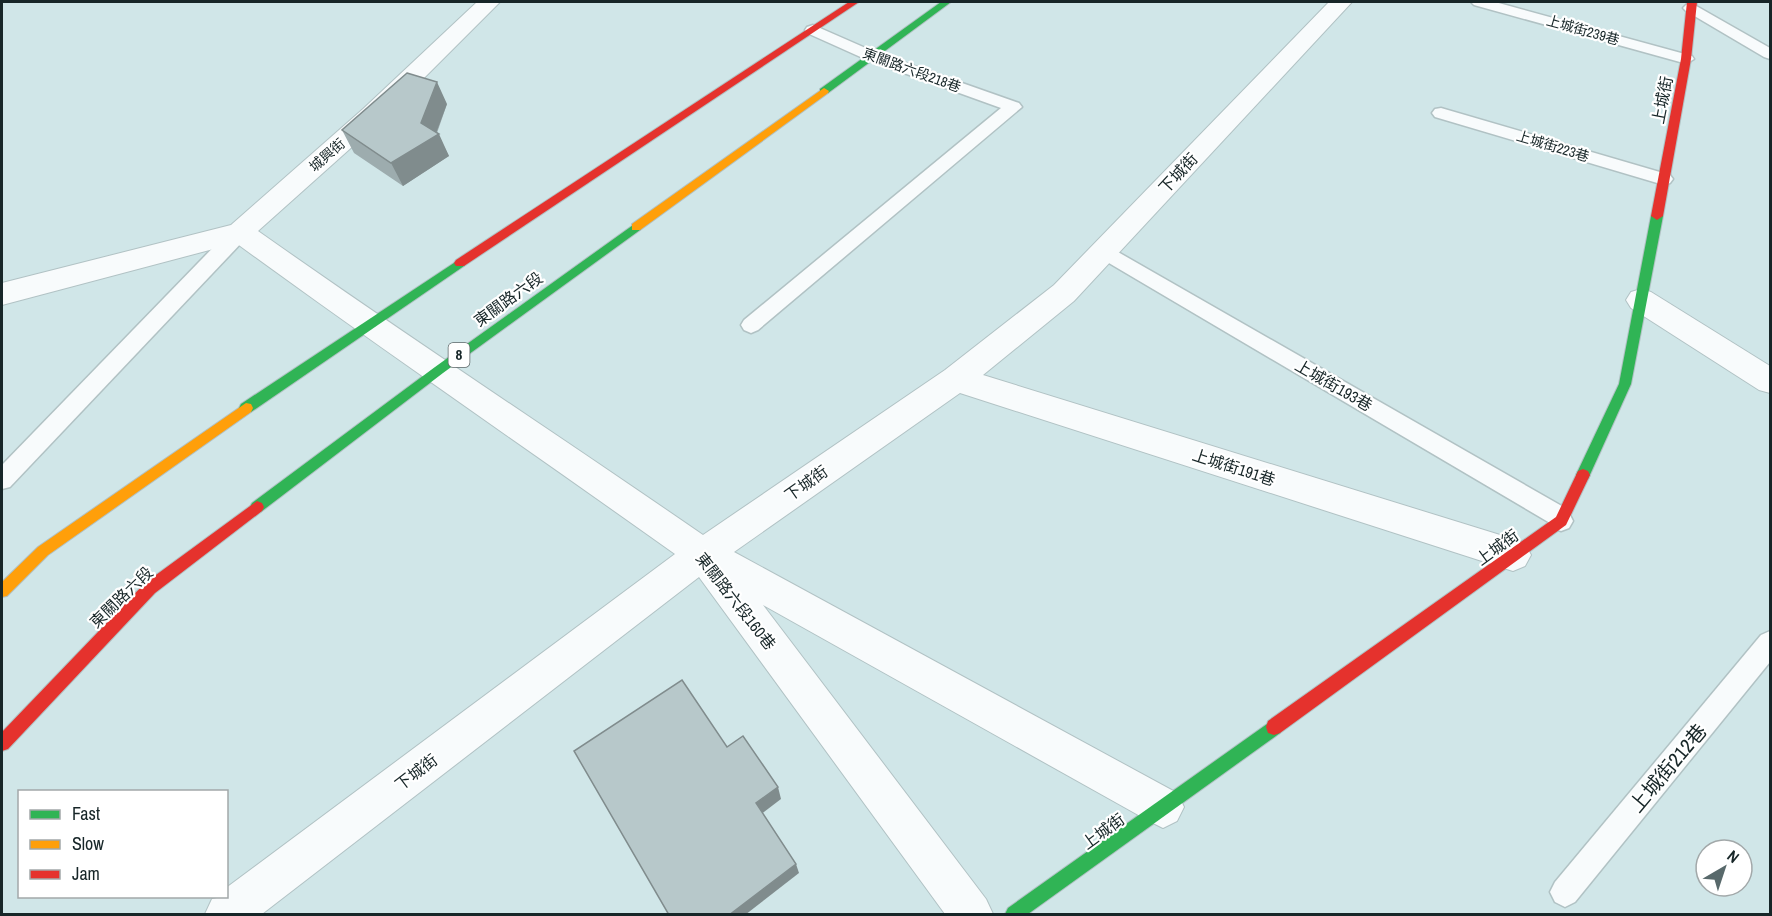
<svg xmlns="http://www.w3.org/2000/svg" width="1772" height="916" font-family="'Archivo Narrow','Noto Sans TC',sans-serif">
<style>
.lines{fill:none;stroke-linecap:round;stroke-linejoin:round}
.lane-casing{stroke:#b1c2c4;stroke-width:3}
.street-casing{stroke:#b1c2c4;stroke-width:2}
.fast-casing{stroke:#b1c2c4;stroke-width:2}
.slow-casing{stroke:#b1c2c4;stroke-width:2}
.jam-casing{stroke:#b1c2c4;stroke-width:2}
.lane{fill:#f8fbfc;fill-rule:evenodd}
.street{fill:#f8fbfc;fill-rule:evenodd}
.fast{fill:#30b455;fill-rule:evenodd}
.slow{fill:#ff9f0a;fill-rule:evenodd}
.jam{fill:#e5322d;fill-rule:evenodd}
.wall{fill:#9dacae}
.shaded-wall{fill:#808c8d}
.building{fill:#b7c8ca;stroke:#808c8d;stroke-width:1.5}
.labels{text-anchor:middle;stroke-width:4.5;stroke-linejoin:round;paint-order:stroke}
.far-street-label{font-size:14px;fill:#172628;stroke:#fff}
.shield{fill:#fff;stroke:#5d6768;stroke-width:1.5}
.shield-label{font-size:15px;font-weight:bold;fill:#172628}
.street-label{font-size:16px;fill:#172628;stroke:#fff}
.near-street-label{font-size:20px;fill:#172628;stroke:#fff}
</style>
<rect width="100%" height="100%" fill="#d0e6e8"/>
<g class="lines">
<g class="lane-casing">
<g id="lane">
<polygon points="1471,2 1495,2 1692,56 1694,59 1686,64 1680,62 1474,5"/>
<polygon points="1691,3 1770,48 1770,59 1764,57 1686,11 1683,8 1686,5"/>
<polygon points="813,25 877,53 1019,103 1022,107 758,330 751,333 744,330 741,325 744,320 1001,108 865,59 807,33 805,30 807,27"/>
<polygon points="1441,108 1670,175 1673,179 1670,183 1664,185 1435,117 1432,113 1435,109"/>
<polygon points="240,225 247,227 249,232 247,237 10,487 2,489 2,465 233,227"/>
<polygon points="1104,244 1567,509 1573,521 1569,528 1561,531 1553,528 1550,523 1097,256 1094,251 1097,246"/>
<polygon points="1770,631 1770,662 1575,902 1565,907 1555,902 1550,892 1555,882 1761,635"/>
</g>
</g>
<g class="street-casing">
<g id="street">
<path d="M 477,2 L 500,2 L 381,121 L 258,231 C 405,335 555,433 703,535 L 945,370 L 1054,285 L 1329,2 L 1352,2 L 1074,301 L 983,375 L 1513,539 L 1525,544 L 1531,555 L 1525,566 L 1513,571 L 960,393 L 734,552 L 1177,793 L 1184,807 L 1177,821 L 1163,828 L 1149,821 L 763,605 L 986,899 L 993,914 L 945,914 L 699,577 L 262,914 L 205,914 L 212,899 L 226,896 L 226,888 L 675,554 C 529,450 381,349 236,243 L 2,305 L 2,283 L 231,225 L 363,109 Z"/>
<polygon points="1641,289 1651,292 1770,366 1770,393 1759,390 1631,308 1626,300 1631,292"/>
</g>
</g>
<g class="fast-casing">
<g id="fast">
<polygon points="941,2 951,2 828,93 820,93 820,89"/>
<polygon points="1657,212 1663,216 1631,384 1588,479 1578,479 1576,475 1619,384 1651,216"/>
<polygon points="636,223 642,227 640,230 443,373 262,511 257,513 252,511 250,507 252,503 435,367"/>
<polygon points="460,259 466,263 464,266 251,412 241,412 239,408 241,404"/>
<polygon points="1274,719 1280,721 1282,727 1280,733 1028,914 1005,914 1008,908"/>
</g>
</g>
<g class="slow-casing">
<g id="slow">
<polygon points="824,88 829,91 828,93 640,230 632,230 632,224"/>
<polygon points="246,403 251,404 253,408 251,412 48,555 7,596 2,597 2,582 38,547"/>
</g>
</g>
<g class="jam-casing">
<g id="jam">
<polygon points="849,2 859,2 464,266 456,266 454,263 456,260"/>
<polygon points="1687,2 1697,2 1691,59 1663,216 1657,220 1651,216 1681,59"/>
<polygon points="1583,469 1588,471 1590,475 1566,525 1280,733 1274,735 1268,733 1266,727 1268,721 1556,517 1578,471"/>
<polygon points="257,501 262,503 264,507 262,511 155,593 8,749 2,751 2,732 145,583"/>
</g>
</g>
<use href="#lane" class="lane"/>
<use href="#street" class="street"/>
<use href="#fast" class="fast"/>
<use href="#slow" class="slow"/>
<use href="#jam" class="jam"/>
</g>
<polygon class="wall" points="447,104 437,133 449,156 403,186 354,153 342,130"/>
<g class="shaded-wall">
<polygon points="437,82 447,104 435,136 439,134 449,156 403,186 391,163 421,123"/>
<polygon points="778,787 781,799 760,815 756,803"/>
<polygon points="796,864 799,873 745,915 729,915"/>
</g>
<g class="building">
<polygon points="407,73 437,82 421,123 439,134 391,163 342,130"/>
<polygon points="682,680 727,747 743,736 778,787 756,803 796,864 729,915 669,915 574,751"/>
</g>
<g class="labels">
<g class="far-street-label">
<text transform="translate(1583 30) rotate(16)" y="5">上城街239巷</text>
<text transform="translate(912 70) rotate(20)" y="5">東關路六段218巷</text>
<text transform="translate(1553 146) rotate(17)" y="5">上城街223巷</text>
<text transform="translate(327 155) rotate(-41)" y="5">城興街</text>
</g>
<rect class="shield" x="448.5" y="343" width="21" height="24" rx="4.5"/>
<g class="shield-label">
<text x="459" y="360">8</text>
</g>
<g class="street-label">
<text transform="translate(1662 100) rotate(-79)" y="6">上城街</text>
<text transform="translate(1178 173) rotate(-47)" y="6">下城街</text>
<text transform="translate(508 299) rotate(-36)" y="6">東關路六段</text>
<text transform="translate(1334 385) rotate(30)" y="6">上城街193巷</text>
<text transform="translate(1234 467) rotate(18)" y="6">上城街191巷</text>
<text transform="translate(806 483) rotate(-35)" y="6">下城街</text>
<text transform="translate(1497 547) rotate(-36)" y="6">上城街</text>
<text transform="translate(121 597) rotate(-44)" y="6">東關路六段</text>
<text transform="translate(736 601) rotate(52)" y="6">東關路六段160巷</text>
<text transform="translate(416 772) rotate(-37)" y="6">下城街</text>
<text transform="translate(1103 831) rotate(-36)" y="6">上城街</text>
</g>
<g class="near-street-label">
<text transform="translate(1668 768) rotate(-50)" y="7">上城街212巷</text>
</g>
</g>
<rect width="1772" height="916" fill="none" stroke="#172628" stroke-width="6"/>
<rect x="18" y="790" width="210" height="108" fill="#ffffff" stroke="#a2a8a9" stroke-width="1.5"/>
<rect x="30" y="810" width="30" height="9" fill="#30b455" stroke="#a2a8a9" stroke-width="1.5"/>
<text x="72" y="820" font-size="18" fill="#172628">Fast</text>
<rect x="30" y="840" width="30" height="9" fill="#ff9f0a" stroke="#a2a8a9" stroke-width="1.5"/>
<text x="72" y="850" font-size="18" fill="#172628">Slow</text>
<rect x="30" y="870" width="30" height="9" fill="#e5322d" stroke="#a2a8a9" stroke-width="1.5"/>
<text x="72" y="880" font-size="18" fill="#172628">Jam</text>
<g transform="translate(1724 868) rotate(39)"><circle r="28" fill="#ffffff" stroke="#a2a8a9" stroke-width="1.5"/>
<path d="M0-4.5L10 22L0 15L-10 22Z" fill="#58696b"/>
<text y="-9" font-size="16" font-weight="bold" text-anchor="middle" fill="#172628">N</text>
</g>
</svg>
